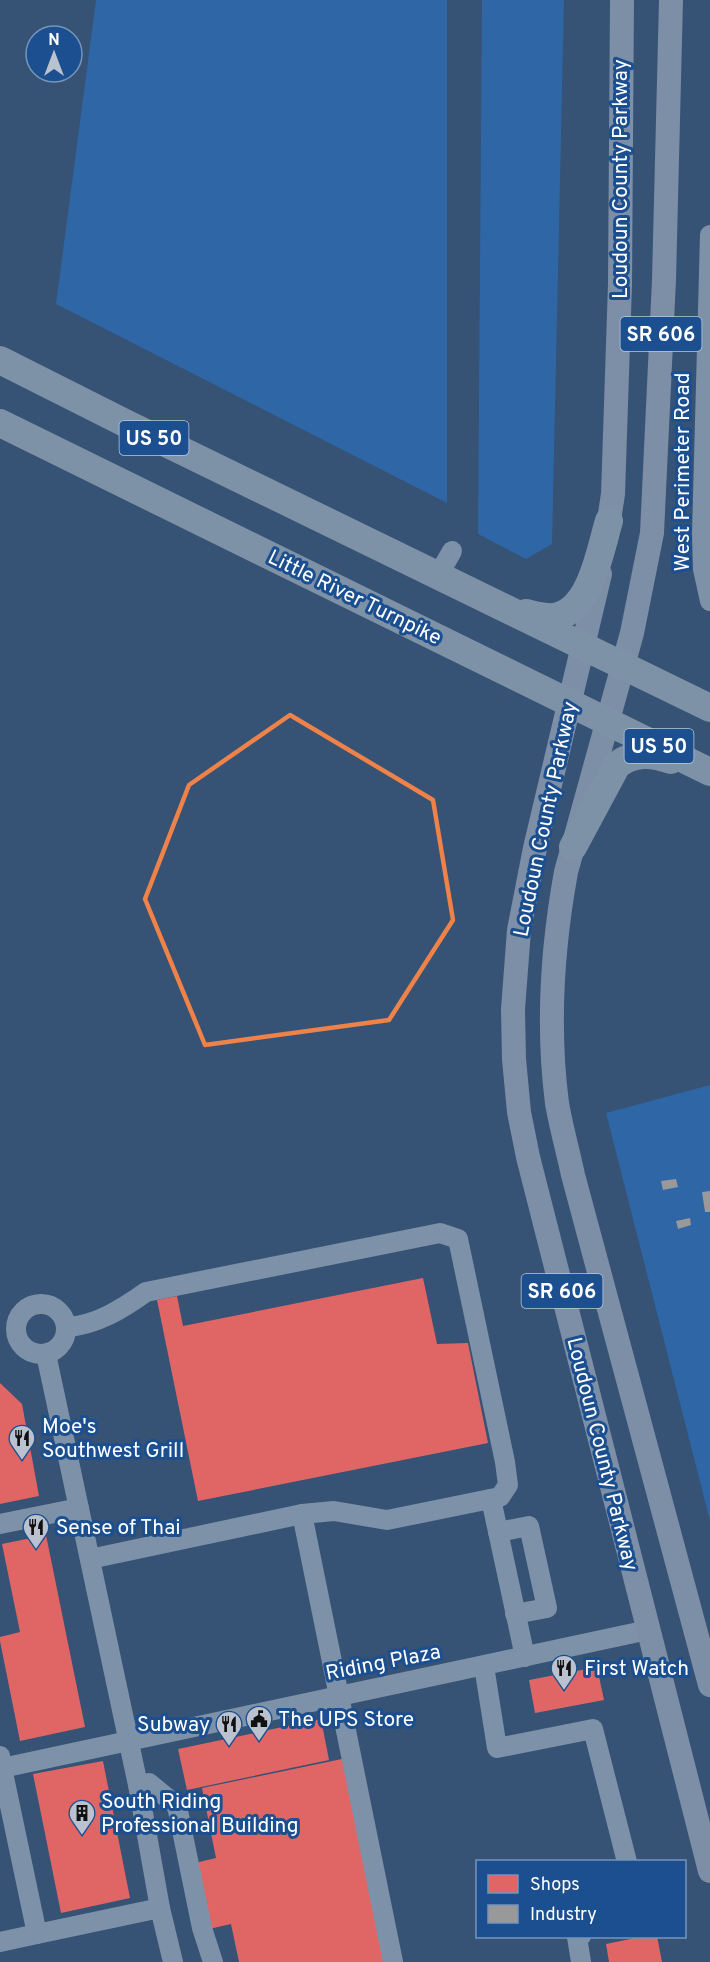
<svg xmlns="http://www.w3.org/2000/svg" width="710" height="1962" font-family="Overpass,sans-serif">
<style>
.green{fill:#2f66a5}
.shops{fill:#e06666}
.industry{fill:#999}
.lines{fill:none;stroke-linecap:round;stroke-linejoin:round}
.minor{stroke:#7d92a8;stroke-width:20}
.major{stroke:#7d8ea7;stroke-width:24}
.highway{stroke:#7e92a7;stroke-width:28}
.marked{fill:none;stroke:#ee8249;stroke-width:4.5;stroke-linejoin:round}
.labels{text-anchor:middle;stroke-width:6;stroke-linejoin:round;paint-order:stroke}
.shield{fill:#1b4f8f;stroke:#bbcadd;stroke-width:1.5}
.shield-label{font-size:20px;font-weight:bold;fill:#fff}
.street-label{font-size:21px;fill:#fff;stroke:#1b4f8f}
.poi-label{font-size:21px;fill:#fff;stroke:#1b4f8f;text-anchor:start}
</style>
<rect width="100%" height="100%" fill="#365274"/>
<g class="green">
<polygon points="96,0 447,0 447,503 56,304"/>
<polygon points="482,0 564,0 552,544 526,559 478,534"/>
<polygon points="710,1085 710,1521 606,1113"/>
</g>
<g class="shops">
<polygon points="423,1278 437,1344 468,1343 488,1443 198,1501 157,1300 177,1296 183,1326"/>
<polygon points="0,1383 22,1404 39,1496 0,1504"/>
<polygon points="46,1535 85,1727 20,1741 0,1641 0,1637 20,1632 2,1544"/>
<polygon points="597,1667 604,1700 535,1713 529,1680"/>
<polygon points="321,1719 329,1760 187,1790 178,1749"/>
<polygon points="342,1759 385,1962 239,1962 231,1924 209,1929 195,1863 216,1858 202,1788"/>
<polygon points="103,1761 130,1898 61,1913 33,1774"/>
<polygon points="645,1936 657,1936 662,1962 609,1962 606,1944"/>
</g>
<g class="industry">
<polygon points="676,1179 678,1187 663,1190 661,1181"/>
<polygon points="710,1191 710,1212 705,1212 702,1192"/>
<polygon points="690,1218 691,1225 678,1229 676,1221"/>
</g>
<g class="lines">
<g class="minor">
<polyline points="710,235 702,534 703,569 710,601"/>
<polyline points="438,576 452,551"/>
<circle cx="41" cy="1329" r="25"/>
<path d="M 67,1327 C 97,1325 122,1309 146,1292 L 440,1233 L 458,1239 L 505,1462 L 508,1485 L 500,1497 L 387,1520 L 334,1511 L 302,1514 L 90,1559"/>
<polyline points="46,1354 138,1785 160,1908 173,1962"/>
<polyline points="491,1499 525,1657"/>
<polyline points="302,1514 393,1962"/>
<polyline points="0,1524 79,1508"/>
<polyline points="498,1532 529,1526 547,1608 515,1614"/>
<polyline points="484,1666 497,1748 593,1729 627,1862"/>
<polyline points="0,1756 2,1768 648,1630"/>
<polyline points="0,1768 2,1768 37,1934 160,1908"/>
<polyline points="138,1785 149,1783 177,1806 202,1928 213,1962"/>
<polyline points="581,1936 577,1937 581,1962"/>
<polyline points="0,1942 37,1934"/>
</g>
<g class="major">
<path d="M 671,0 L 664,280 L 652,533 L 632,633 L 566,872 C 552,949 547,1025 557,1103 C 561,1127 568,1151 573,1175 L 710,1685"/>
<polyline points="606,540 613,494 620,284 622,0"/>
<polyline points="600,574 535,848 519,930 513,1009 514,1059 519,1112 528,1157 710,1871"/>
</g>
<g class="highway">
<polyline points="0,360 125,423 710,708"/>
<polyline points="0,423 710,772"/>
<path d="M 526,613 C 535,615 545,618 554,617 C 591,612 600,550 609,521"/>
<path d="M 573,847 L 617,765 C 634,752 651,753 671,760"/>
</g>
</g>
<path class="marked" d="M 290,715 L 433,800 L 453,920 L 389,1020 L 205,1045 L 145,899 L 189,785 Z"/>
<defs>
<g id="restaurant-pin" transform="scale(1.35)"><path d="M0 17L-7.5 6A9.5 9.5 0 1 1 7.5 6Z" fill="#b9c2ce" stroke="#1b4f8f"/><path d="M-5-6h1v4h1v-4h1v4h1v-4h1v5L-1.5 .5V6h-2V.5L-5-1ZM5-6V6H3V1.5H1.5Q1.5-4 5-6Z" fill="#111"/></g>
<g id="civic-pin" transform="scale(1.35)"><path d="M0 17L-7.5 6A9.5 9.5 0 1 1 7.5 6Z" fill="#b9c2ce" stroke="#1b4f8f"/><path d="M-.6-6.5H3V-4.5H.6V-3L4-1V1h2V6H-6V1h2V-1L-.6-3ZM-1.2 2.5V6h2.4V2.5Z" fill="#111"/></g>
<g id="building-pin" transform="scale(1.35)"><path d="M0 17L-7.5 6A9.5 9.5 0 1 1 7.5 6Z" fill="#b9c2ce" stroke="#1b4f8f"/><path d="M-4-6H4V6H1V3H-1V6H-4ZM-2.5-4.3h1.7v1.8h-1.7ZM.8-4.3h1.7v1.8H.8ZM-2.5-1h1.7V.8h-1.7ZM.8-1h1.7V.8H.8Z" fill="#111"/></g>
</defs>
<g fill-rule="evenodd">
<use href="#restaurant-pin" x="22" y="1438"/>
<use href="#restaurant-pin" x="36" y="1527"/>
<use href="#restaurant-pin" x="564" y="1668"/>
<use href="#civic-pin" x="259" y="1719"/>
<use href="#restaurant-pin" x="229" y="1724"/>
<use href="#building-pin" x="82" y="1813"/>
</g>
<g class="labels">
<g class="shield">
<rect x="620.5" y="317" width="81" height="34" rx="4.5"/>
<rect x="119.5" y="421" width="69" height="34" rx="4.5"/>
<rect x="624.5" y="729" width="69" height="34" rx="4.5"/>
<rect x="521.5" y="1274" width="81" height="34" rx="4.5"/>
</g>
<g class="shield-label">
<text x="661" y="341">SR 606</text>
<text x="154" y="445">US 50</text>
<text x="659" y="753">US 50</text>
<text x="562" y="1298">SR 606</text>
</g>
<g class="street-label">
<text transform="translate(620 179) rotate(-90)" y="7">Loudoun County Parkway</text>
<text transform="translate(682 472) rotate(-90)" y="7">West Perimeter Road</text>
<text transform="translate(355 597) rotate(26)" y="7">Little River Turnpike</text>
<text transform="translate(545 819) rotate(-78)" y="7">Loudoun County Parkway</text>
<text transform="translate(603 1454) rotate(76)" y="7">Loudoun County Parkway</text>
<text transform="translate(383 1662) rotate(-11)" y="7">Riding Plaza</text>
</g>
<g class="poi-label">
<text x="42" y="1433">Moe's<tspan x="42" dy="24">Southwest Grill</tspan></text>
<text x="56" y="1534">Sense of Thai</text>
<text x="584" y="1675">First Watch</text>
<text x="278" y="1726">The UPS Store</text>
<text x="210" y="1731" text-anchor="end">Subway</text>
<text x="101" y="1808">South Riding<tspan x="101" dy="24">Professional Building</tspan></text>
</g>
</g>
<rect x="476" y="1860" width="210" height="78" fill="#1b4f8f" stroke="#7695bc" stroke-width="1.5"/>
<rect x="488" y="1875" width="30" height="18" fill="#e06666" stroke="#7695bc" stroke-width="1.5"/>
<text x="530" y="1890" font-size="18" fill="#ffffff">Shops</text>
<rect x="488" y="1905" width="30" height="18" fill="#999999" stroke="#7695bc" stroke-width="1.5"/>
<text x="530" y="1920" font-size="18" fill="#ffffff">Industry</text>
<g transform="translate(54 54)"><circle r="28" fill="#1b4f8f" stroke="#7695bc" stroke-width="1.5"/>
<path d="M0-4.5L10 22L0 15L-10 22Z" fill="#b9c2ce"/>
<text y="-9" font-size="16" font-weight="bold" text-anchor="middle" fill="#ffffff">N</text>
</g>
</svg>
